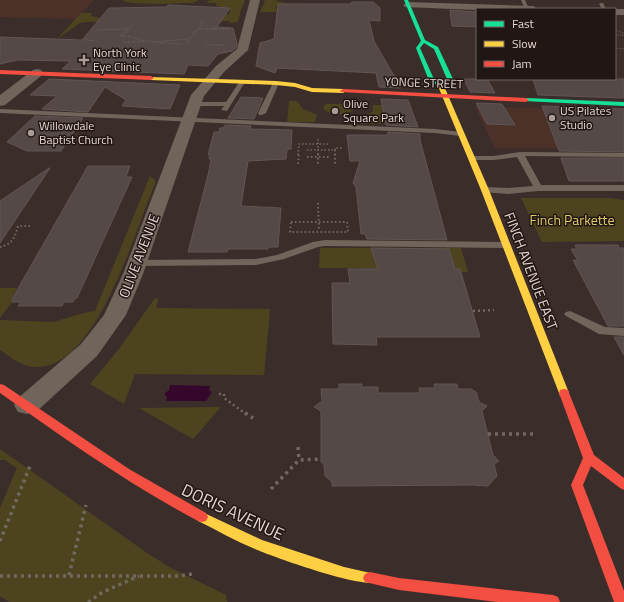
<svg xmlns="http://www.w3.org/2000/svg" width="624" height="602" font-family="'Titillium Web',sans-serif">
<style>
.built{fill:#4c3129}
.green{fill:#4d441f}
.water{fill:#35072c}
.building{fill:#544947;stroke:#615555}
.lines{fill:none;stroke-linecap:round;stroke-linejoin:round}
.path-far4{stroke:#726860;stroke-width:1;stroke-dasharray:1 1.5;stroke-linecap:butt}
.path-far3{stroke:#726860;stroke-width:1.5;stroke-dasharray:1.5 2;stroke-linecap:butt}
.path-far2{stroke:#726860;stroke-width:2;stroke-dasharray:1.5 2.5;stroke-linecap:butt}
.path-far1{stroke:#726860;stroke-width:2.5;stroke-dasharray:2 3;stroke-linecap:butt}
.path{stroke:#726860;stroke-width:3.5;stroke-dasharray:3 4;stroke-linecap:butt}
.lane{fill:#71645a;fill-rule:evenodd}
.street{fill:#71645a;fill-rule:evenodd}
.fast{fill:#16e098;fill-rule:evenodd}
.slow{fill:#ffcf43;fill-rule:evenodd}
.jam{fill:#f24e42;fill-rule:evenodd}
.poi-dot{fill:#aa9b97;stroke:#201613;stroke-width:1.5}
.labels{text-anchor:middle;stroke-width:3;stroke-linejoin:round;paint-order:stroke}
.far-poi-label{font-size:12px;fill:#e6d6d2;stroke:#201613;text-anchor:start}
.far-street-label{font-size:12px;fill:#e6d6d2;stroke:#201613}
.park-label{font-size:14px;fill:#e1cb68;stroke:#201613}
.street-label{font-size:14px;fill:#e6d6d2;stroke:#201613}
.near-street-label{font-size:17px;fill:#e6d6d2;stroke:#201613}
</style>
<rect width="100%" height="100%" fill="#3b2e2a"/>
<g class="built">
<polygon points="0,0 94,0 76,19 0,17"/>
<polygon points="475,106 624,112 624,149 495,148"/>
</g>
<g class="green">
<path d="M 122,0 L 197,0 L 198,1 L 192,3 C 180,3 128,6 122,0 Z"/>
<polygon points="211,0 245,0 240,13 238,22 229,23 229,21 86,22 80,23 57,39 81,13 92,13 91,16 100,18 172,18 229,14 230,9 228,7 219,7 219,6 216,6 216,3 207,3 208,1"/>
<polygon points="263,0 274,0 284,3 304,4 278,4 275,8 277,10 277,12 260,12 265,1"/>
<polygon points="289,101 297,101 303,109 317,115 315,122 287,122"/>
<path d="M 326,104 L 352,104 L 356,108 C 349,115 329,117 323,108 Z"/>
<polygon points="373,105 382,105 385,124 355,124 356,118 367,115 373,111"/>
<path d="M 150,176 L 155,180 L 155,184 C 135,229 97,370 35,367 C 22,367 11,357 0,350 L 0,320 L 53,322 L 88,312 L 95,311 Z"/>
<polygon points="521,198 610,198 624,200 624,241 542,242"/>
<polygon points="320,248 461,248 468,272 461,272 460,269 319,268"/>
<polygon points="0,288 17,288 11,299 13,299 12,302 0,318"/>
<polygon points="155,298 158,298 156,308 270,309 264,375 135,374 124,404 90,384 119,349"/>
<polygon points="221,407 193,439 139,408"/>
<polygon points="0,449 147,553 171,568 226,595 227,602 9,602 0,596 0,508 17,468 5,460 0,460"/>
</g>
<polygon class="water" points="170,385 210,386 209,390 212,392 206,401 166,401 167,397 164,394 169,390"/>
<g class="building">
<polygon points="352,2 373,2 380,8 380,21 369,20 374,41 401,88 379,87 376,73 277,68 275,73 256,66 260,43 274,39 278,4 350,4"/>
<polygon points="168,5 230,8 217,27 233,28 237,44 236,48 232,51 218,54 208,66 188,65 184,74 62,69 71,61 18,60 0,64 0,37 82,40 109,8 167,7"/>
<polygon points="450,10 477,12 477,27 452,26"/>
<polygon points="49,79 180,85 170,109 122,106 126,100 105,87 88,112 42,109 57,96 30,95"/>
<polygon points="464,79 487,79 495,93 470,92"/>
<polygon points="533,79 624,79 624,98 538,95"/>
<polygon points="241,97 263,98 254,119 228,118"/>
<polygon points="381,99 408,100 418,127 386,125"/>
<polygon points="476,103 502,104 515,125 487,124"/>
<polygon points="542,106 624,109 624,152 559,151"/>
<polygon points="35,116 83,118 61,151 27,151 7,142"/>
<polygon points="225,125 251,126 250,129 292,130 291,149 287,149 286,159 248,161 241,206 281,208 278,247 268,247 268,249 228,249 227,252 188,252 209,171 211,159 209,159 210,155 208,155 214,132 219,132 220,128 223,128"/>
<polygon points="388,132 420,134 420,140 447,240 367,239 365,234 361,234 356,187 353,183 360,161 350,161 347,135 388,135"/>
<polygon points="561,158 624,158 624,181 569,181"/>
<polygon points="88,166 130,166 126,177 132,177 77,298 75,298 73,302 64,302 62,306 18,306 21,302 12,302 13,299 12,299"/>
<polygon points="49,168 50,168 0,243 0,201"/>
<polygon points="575,245 618,245 619,248 624,248 624,326 608,326 573,260 578,261 571,249 577,249"/>
<polygon points="371,248 449,249 455,269 460,269 480,337 376,337 377,345 333,344 332,283 350,283 348,269 378,269"/>
<polygon points="614,337 624,337 624,355"/>
<polygon points="339,384 362,384 362,387 378,387 378,393 420,393 419,388 435,388 434,384 457,384 458,389 471,389 476,392 479,402 487,406 482,411 493,455 499,461 494,464 497,476 488,486 473,485 332,486 332,482 325,476 324,464 321,462 321,411 314,407 322,401 321,389 339,389"/>
</g>
<g class="lines">
<g class="path-far4">
<polyline points="133,25 120,36 133,37 139,40 152,42 189,39"/>
<polyline points="215,28 213,29 230,29"/>
<polyline points="199,29 202,21"/>
<polyline points="96,30 127,29"/>
<polyline points="615,30 624,33"/>
<polyline points="615,35 624,35"/>
<polyline points="86,40 96,41"/>
<polyline points="123,42 145,42"/>
<polyline points="158,43 182,44"/>
<polyline points="186,43 198,29 213,29"/>
<polyline points="206,45 224,45"/>
<polyline points="615,48 624,49"/>
</g>
<g class="path-far3">
<polyline points="318,139 318,155"/>
<polyline points="307,150 335,150 335,155"/>
<polyline points="335,150 335,148 342,148"/>
<polyline points="298,155 299,144 329,144"/>
</g>
<g class="path-far2">
<polyline points="318,154 318,164"/>
<polyline points="335,154 335,164"/>
<polyline points="307,157 329,157"/>
<polyline points="298,164 299,154"/>
<polyline points="318,203 319,231"/>
<polygon points="291,222 347,222 348,232 290,232"/>
<path d="M 0,247 C 12,244 15,238 18,226 L 30,226"/>
</g>
<g class="path-far1">
<polyline points="473,311 494,310"/>
<polyline points="219,394 224,394 224,398 246,414"/>
</g>
<g class="path">
<polyline points="245,413 253,418"/>
<polyline points="488,434 536,434"/>
<polyline points="298,447 299,460"/>
<polyline points="271,489 299,460 321,459"/>
<polyline points="0,541 30,466"/>
<polyline points="69,575 86,505"/>
<polyline points="0,576 178,576 192,574"/>
<polyline points="88,602 103,592 139,576"/>
</g>
<g class="lane">
<polygon points="521,0 525,0 529,9 525,9"/>
<polygon points="601,3 603,3 606,9 602,9 599,4"/>
<polygon points="242,80 245,82 227,111 221,110 224,106 194,106 191,104 194,102 226,102 240,81"/>
<polygon points="276,81 279,83 266,113 262,115 259,115 258,113 273,83"/>
<polygon points="0,109 435,129 461,132 465,134 461,136 435,133 0,113"/>
<polygon points="520,152 624,153 624,157 525,156 541,185 624,185 624,191 538,191 508,194 482,192 481,190 485,187 508,188 533,186 517,157 494,160 469,160 469,156 494,156"/>
<polygon points="325,240 506,242 511,245 506,248 325,246 318,247 284,259 256,265 137,266 132,263 137,260 256,259 277,255 313,242"/>
<polygon points="570,311 605,327 624,328 624,336 599,334 566,316 564,314 566,312"/>
</g>
<g class="street">
<polygon points="250,0 260,0 248,50 224,72 204,96 143,274 126,315 97,356 36,412 27,414 18,412 14,405 18,398 81,344 104,315 123,274 191,95 216,66 237,49"/>
<polygon points="408,2 533,6 538,9 477,10 405,7 403,5"/>
<rect x="615" y="9" width="9" height="6"/>
<polygon points="37,69 41,70 43,73 41,76 5,105 0,106 0,95 33,70"/>
</g>
<g class="fast">
<path d="M 404,0 L 408,0 L 425,40 L 438,47 L 453,79 L 443,87 L 439,87 L 428,78 L 416,48 L 421,41 ZM 424,43 L 434,49 L 447,79 L 441,83 L 433,77 L 420,48 Z"/>
<polygon points="526,98 624,102 624,106 524,101 524,99"/>
</g>
<g class="slow">
<polygon points="149,77 276,81 295,83 312,88 343,89 346,91 343,93 312,92 295,87 276,85 151,80 148,78"/>
<polygon points="439,85 444,86 489,190 569,393 568,396 560,396 559,393 481,190 438,86"/>
<path d="M 202,512 L 262,540 L 344,567 L 375,574 L 377,578 L 375,582 C 361,588 273,557 255,549 C 235,541 217,530 198,521 L 196,517 L 198,513 Z"/>
</g>
<g class="jam">
<polygon points="0,70 151,76 154,78 151,80 0,74"/>
<polygon points="343,89 526,98 529,100 526,102 341,92 340,91"/>
<path d="M 0,384 L 4,385 L 129,469 L 206,513 L 208,517 L 206,521 L 202,522 L 198,521 C 128,484 64,438 0,393 Z"/>
<polygon points="564,389 568,390 569,393 594,455 624,478 624,490 620,488 591,466 583,485 624,591 624,602 614,602 571,485 583,458 559,393 560,390"/>
<polygon points="370,572 399,578 553,595 558,597 560,602 497,602 399,590 365,582 363,578 365,574"/>
</g>
</g>
<g class="poi-dot">
<path d="M82 54h4v4h4v4h-4v4h-4v-4h-4v-4h4z"/>
<circle cx="335" cy="111" r="4"/>
<circle cx="552" cy="118" r="4"/>
<circle cx="31" cy="133" r="4"/>
</g>
<g class="labels">
<g class="far-poi-label">
<text x="93" y="57">North York<tspan x="93" dy="14">Eye Clinic</tspan></text>
<text x="343" y="108">Olive<tspan x="343" dy="14">Square Park</tspan></text>
<text x="560" y="115">US Pilates<tspan x="560" dy="14">Studio</tspan></text>
<text x="39" y="130">Willowdale<tspan x="39" dy="14">Baptist Church</tspan></text>
</g>
<g class="far-street-label">
<text transform="translate(424 83) rotate(2)" y="4">YONGE STREET</text>
</g>
<g class="park-label">
<text x="572" y="225">Finch Parkette</text>
</g>
<g class="street-label">
<text transform="translate(139 256) rotate(-69)" y="5">OLIVE AVENUE</text>
<text transform="translate(531 271) rotate(69)" y="5">FINCH AVENUE EAST</text>
</g>
<g class="near-street-label">
<text transform="translate(233 512) rotate(25)" y="6">DORIS AVENUE</text>
</g>
</g>
<rect x="476" y="8" width="140" height="72" fill="#201613" stroke="#6f635f"/>
<rect x="484" y="21" width="20" height="6" fill="#16e098" stroke="#6f635f"/>
<text x="512" y="28" font-size="12" fill="#e6d6d2">Fast</text>
<rect x="484" y="41" width="20" height="6" fill="#ffcf43" stroke="#6f635f"/>
<text x="512" y="48" font-size="12" fill="#e6d6d2">Slow</text>
<rect x="484" y="61" width="20" height="6" fill="#f24e42" stroke="#6f635f"/>
<text x="512" y="68" font-size="12" fill="#e6d6d2">Jam</text>
</svg>
